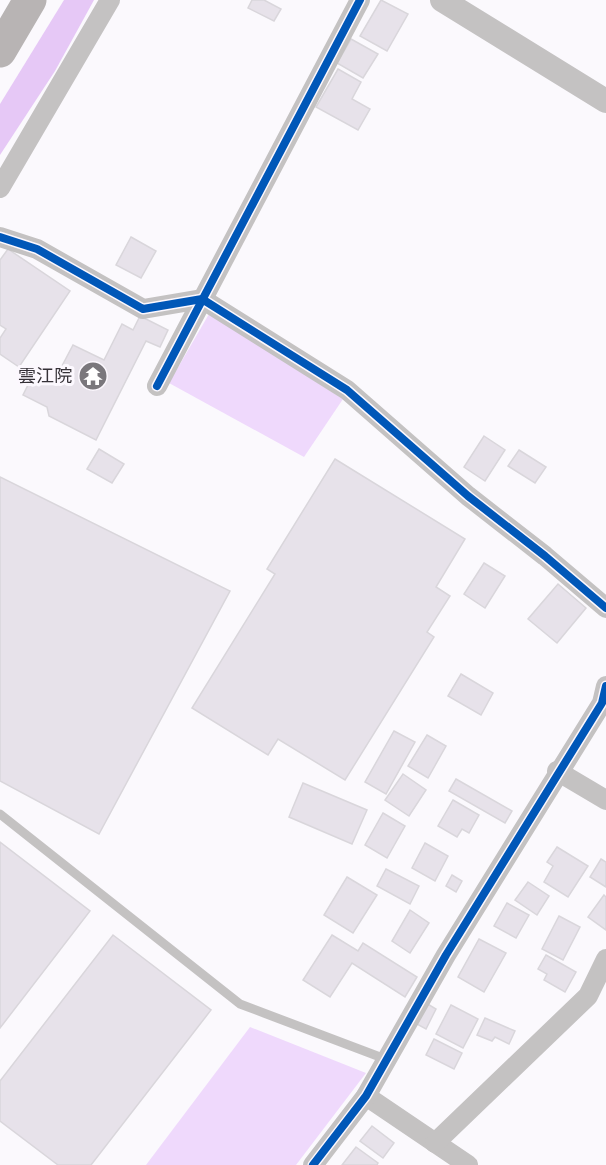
<svg xmlns="http://www.w3.org/2000/svg" width="606" height="1165" font-family="'Open Sans','Noto Sans JP',sans-serif">
<style>
.green{fill:#efd9fc}
.forest{fill:#e6c8f6}
.building{fill:#e7e2ea;stroke:#d9d6db;stroke-width:1.5}
.lines{fill:none;stroke-linecap:round;stroke-linejoin:round}
.service{stroke:#c4c2c2;stroke-width:9}
.minor{stroke:#c4c2c2;stroke-width:20}
.tertiary{stroke:#c4c2c2;stroke-width:24}
.motorway{stroke:#b8b4b4;stroke-width:33}
.cycleway-casing{stroke:#fcf8fe;stroke-width:11}
.cycleway{stroke:#0057b8;stroke-width:8}
.labels{text-anchor:middle;stroke-width:6;stroke-linejoin:round;paint-order:stroke}
.poi-label{font-size:18px;fill:#353137;stroke:#fcf8fe;text-anchor:end}
</style>
<rect width="100%" height="100%" fill="#fbf9fd"/>
<g class="green">
<polygon points="209,314 343,399 304,457 169,383"/>
<polygon points="250,1027 366,1073 296,1165 146,1165"/>
</g>
<polygon class="forest" points="64,0 94,0 55,71 0,155 0,104"/>
<g class="building">
<polygon points="252,0 264,0 281,9 274,21 248,8"/>
<polygon points="381,0 408,14 387,51 360,36"/>
<polygon points="351,39 378,54 363,78 337,63"/>
<polygon points="338,69 361,82 352,99 370,109 358,130 316,107"/>
<polygon points="131,237 156,251 141,278 116,265"/>
<polygon points="8,249 70,291 19,367 0,354 0,338 6,329 0,325 0,260"/>
<polygon points="140,316 168,330 160,347 146,341 96,440 49,416 47,407 23,395 35,371 54,381 73,345 104,360 122,324 133,330"/>
<polygon points="484,436 505,450 485,481 464,467"/>
<polygon points="99,449 124,464 112,483 87,469"/>
<polygon points="519,450 546,467 535,483 508,466"/>
<polygon points="335,459 465,539 436,587 450,596 427,632 434,637 345,780 278,739 268,755 192,708 275,574 267,569"/>
<polygon points="0,477 230,591 99,834 0,781"/>
<polygon points="484,563 505,576 485,608 464,594"/>
<polygon points="558,584 586,608 557,643 528,619"/>
<polygon points="461,674 493,693 481,715 448,696"/>
<polygon points="394,731 415,742 386,794 365,782"/>
<polygon points="427,735 446,746 428,778 408,766"/>
<polygon points="403,774 426,790 409,816 385,800"/>
<polygon points="456,779 512,811 505,823 449,791"/>
<polygon points="303,783 367,810 352,844 289,817"/>
<polygon points="453,800 479,815 469,833 462,829 457,837 438,826"/>
<polygon points="383,813 405,826 387,858 365,845"/>
<polygon points="0,842 90,911 0,1028"/>
<polygon points="425,843 448,856 435,881 412,868"/>
<polygon points="557,847 588,866 568,897 544,882 553,866 547,862"/>
<polygon points="601,859 606,862 606,887 590,877"/>
<polygon points="386,869 419,886 410,904 377,886"/>
<polygon points="452,875 462,881 456,892 446,886"/>
<polygon points="347,877 377,895 353,933 324,915"/>
<polygon points="528,882 549,896 537,915 515,900"/>
<polygon points="604,895 606,897 606,930 588,917"/>
<polygon points="507,903 529,915 516,938 494,926"/>
<polygon points="410,910 429,923 410,953 392,941"/>
<polygon points="559,916 580,927 563,960 542,949"/>
<polygon points="113,935 211,1010 91,1165 58,1165 0,1121 0,1081"/>
<polygon points="332,935 358,951 363,943 417,977 405,997 352,963 330,997 303,980"/>
<polygon points="479,939 506,953 484,992 458,977"/>
<polygon points="546,955 576,972 565,992 544,980 547,974 538,969"/>
<polygon points="426,1003 436,1009 426,1029 415,1023"/>
<polygon points="451,1005 478,1019 463,1048 436,1034"/>
<polygon points="485,1018 515,1031 509,1044 495,1037 492,1041 477,1035"/>
<polygon points="434,1039 462,1053 454,1069 426,1055"/>
<polygon points="372,1126 394,1143 383,1158 360,1141"/>
<polygon points="356,1147 378,1163 377,1165 342,1165"/>
</g>
<g class="lines">
<polyline class="service" points="0,814 240,1004 388,1060"/>
<g class="minor">
<polyline points="0,188 110,0"/>
<polyline points="0,237 37,249 143,309 202,299 347,390 468,496 545,556 606,608"/>
<polyline points="157,386 360,0"/>
<polyline points="557,771 606,800"/>
<polyline points="366,1096 468,1165"/>
<polyline points="435,1143 588,996 606,959"/>
<polyline points="313,1165 366,1096 446,955 602,703 606,686"/>
</g>
<polyline class="tertiary" points="442,0 606,101"/>
<polyline class="motorway" points="0,51 30,0"/>
<g class="cycleway-casing">
<g id="cycleway">
<polyline points="0,237 37,249 143,309 202,299 347,390 468,496 545,556 606,608"/>
<polyline points="157,386 360,0"/>
<polyline points="313,1165 366,1096 446,955 602,703 606,686"/>
</g>
</g>
<use href="#cycleway" class="cycleway"/>
</g>
<defs>
<g id="temple-disc" transform="scale(1.5)"><circle r="9.5" fill="#7a777c" stroke="#fcf8fe"/><path d="M0-6L5-2H3V0L6.5 2.5H4V6H1.5V3h-3V6H-4V2.5H-6.5L-3 0V-2H-5Z" fill="#fff"/></g>
</defs>
<g fill-rule="evenodd">
<use href="#temple-disc" x="93" y="376"/>
</g>
<g class="labels">
<g class="poi-label">
<text x="72" y="382">雲江院</text>
</g>
</g>
</svg>
